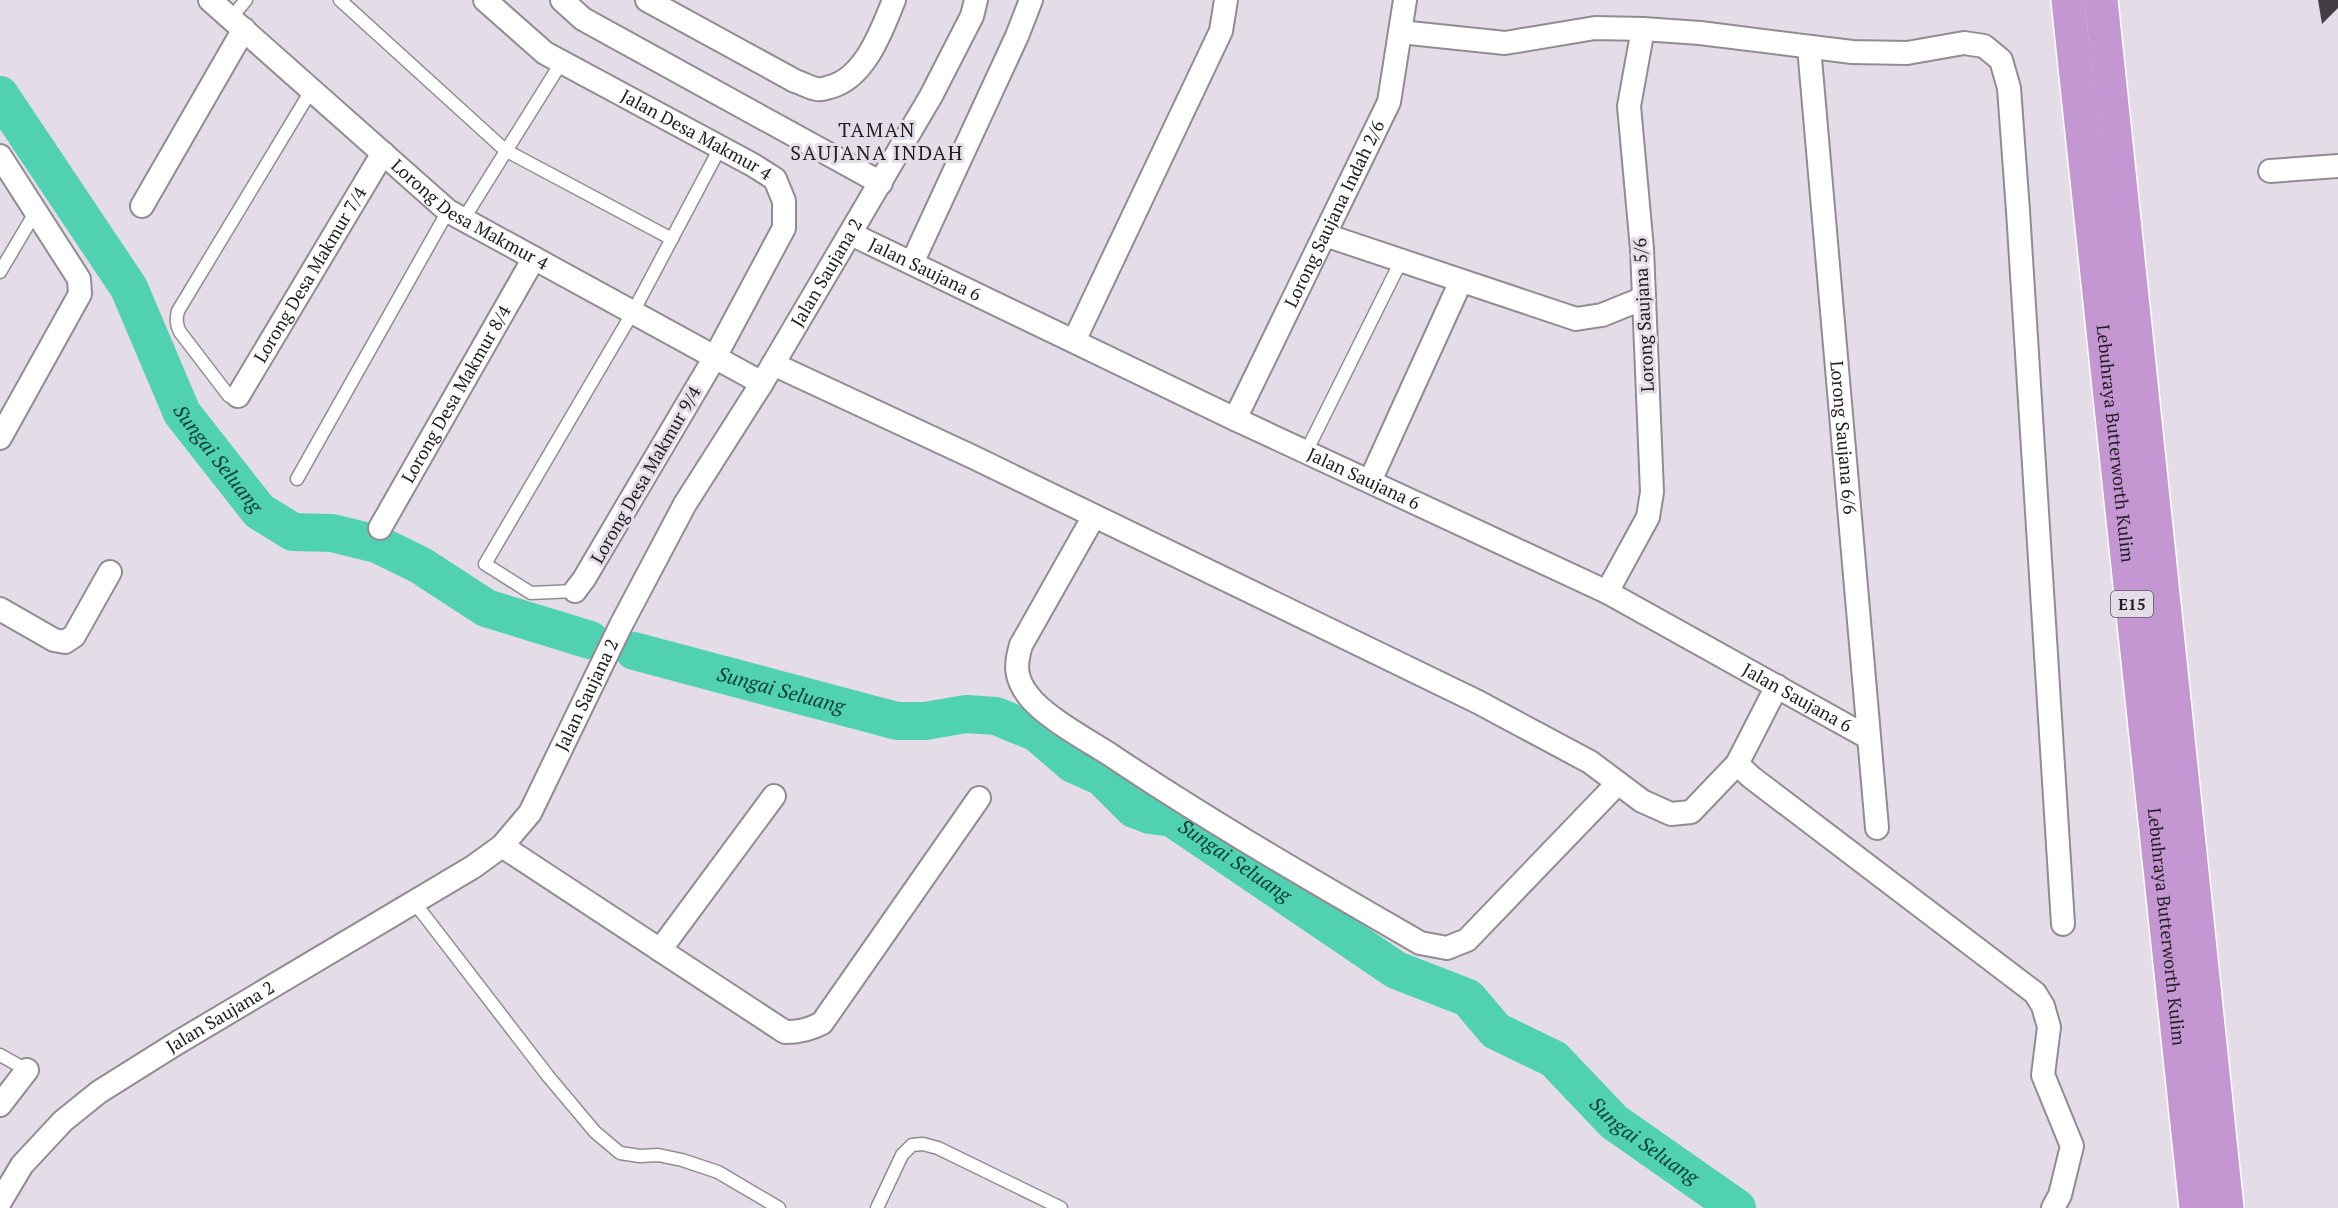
<svg xmlns="http://www.w3.org/2000/svg" width="2338" height="1208" font-family="'PT Serif',serif">
<style>
.lines{fill:none;stroke-linecap:round;stroke-linejoin:round}
.river{stroke:#50d2b2;stroke-width:38}
.building{fill:#433d45}
.lane-casing{stroke:#928b94;stroke-width:15}
.street-casing{stroke:#928b94;stroke-width:26}
.highway-casing{stroke:#fff;stroke-width:36}
.lane{stroke:#fff;stroke-width:12}
.street{stroke:#fff;stroke-width:22}
.highway{stroke:#c597d2;stroke-width:33}
.labels{text-anchor:middle;stroke-width:6;stroke-linejoin:round;paint-order:stroke}
.shield{fill:#e4dce6;stroke:#5b565c;stroke-width:1.5}
.shield-label{font-size:16px;font-weight:bold;fill:#201d21}
.street-label{font-size:18px;fill:#201d21;stroke:#e4dce6}
.neighbourhood-label{font-size:20px;letter-spacing:1.5px;fill:#201d21;stroke:#e4dce6}
.water-label{font-size:20px;font-style:italic;fill:#003b2f;stroke:#e4dce6}
</style>
<rect width="100%" height="100%" fill="#e4dce6"/>
<g class="lines">
<g class="river">
<path id="s1" d="M 0,95 L 129,288 L 182,413 L 259,511 L 293,532 L 332,533 L 377,544 L 420,565 L 486,608 L 590,640"/>
<path id="s2" d="M 634,651 L 897,721 L 925,721 L 966,714 L 996,716 L 1037,733 L 1073,764 L 1102,777 L 1134,809 L 1150,815 L 1172,818 L 1396,970 L 1468,998 L 1496,1031 L 1554,1059 L 1614,1122 L 1737,1208"/>
</g>
</g>
<polygon class="building" points="2318,0 2338,0 2338,8 2322,24"/>
<g class="lines">
<g class="lane-casing">
<g id="lane">
<polyline points="340,0 505,150 672,239"/>
<polyline points="231,18 246,0"/>
<polyline points="463,220 561,63"/>
<polyline points="0,272 36,211"/>
<path d="M 238,396 L 233,398 L 229,396 L 180,332 C 176,324 176,319 178,311 L 312,89"/>
<polyline points="1306,452 1401,261"/>
<polyline points="297,479 448,211"/>
<polyline points="575,591 531,593 485,564 633,312 720,148"/>
<polyline points="414,902 548,1076 595,1132 620,1153 640,1156 658,1155 682,1160 718,1172 779,1208"/>
<polyline points="0,1055 27,1070"/>
<polyline points="877,1208 902,1155 912,1145 923,1144 938,1148 1061,1208"/>
</g>
</g>
<g class="street-casing">
<g id="street">
<path id="s3" d="M 210,0 L 448,211 L 762,383"/>
<path id="s4" d="M 485,0 L 545,53 L 753,165 L 775,179 L 784,201 L 784,228 L 715,357 L 584,579 L 575,591"/>
<polyline points="562,0 583,19 881,183"/>
<path d="M 647,0 L 795,81 C 802,83 810,88 817,89 C 821,90 826,88 830,87 C 865,78 882,30 894,0"/>
<polyline points="1400,32 1505,43 1595,28 1643,29 1700,33 1852,52 1907,53 1964,43 1984,46 2001,60 2009,88 2018,211 2063,924"/>
<path id="s5" d="M 1809,47 L 1877,828"/>
<polyline points="0,156 79,279 80,294 0,438"/>
<polyline points="2270,171 2338,166"/>
<polyline points="142,206 244,29"/>
<path id="s6" d="M 851,234 L 1235,419 L 1607,592 L 1869,738"/>
<polyline points="1325,235 1576,319 1602,315 1644,298"/>
<polyline points="912,263 1017,36 1031,0"/>
<polyline points="1074,341 1221,31 1226,0"/>
<polyline points="773,364 973,457 1478,702 1590,762 1642,801 1671,814 1691,812 1737,764 1751,777 2035,993 2043,1006 2049,1027 2043,1075 2072,1146 2060,1195 2053,1208"/>
<path id="s7" d="M 238,396 L 383,153"/>
<path id="s8" d="M 1235,419 L 1389,102 L 1405,0"/>
<polyline points="1370,481 1461,281"/>
<path d="M 1094,516 L 1021,645 C 1015,665 1015,678 1028,695 C 1043,716 1087,740 1109,754 C 1210,822 1315,882 1420,943 L 1447,948 L 1467,940 L 1618,783"/>
<path id="s9" d="M 380,528 L 534,258"/>
<polyline points="1607,592 1648,517 1652,492 1642,249 1629,106 1643,29"/>
<polyline points="0,609 54,640 65,642 74,636 110,572"/>
<polyline points="1737,764 1777,686"/>
<path d="M 502,846 L 785,1032 C 799,1032 809,1030 822,1023 L 979,798"/>
<polyline points="660,950 774,796"/>
<polyline points="0,1105 27,1070"/>
<path id="s10" d="M 0,1202 L 22,1165 L 63,1121 L 99,1092 L 177,1043 L 473,867 L 502,846 L 530,813 L 621,625 L 685,504 L 762,383 L 931,96 L 972,16 L 976,0"/>
</g>
</g>
<g class="highway-casing">
<g id="highway">
<path id="s11" d="M 2068,0 L 2196,1208"/>
<polyline points="2101,0 2227,1208"/>
</g>
</g>
<use href="#lane" class="lane"/>
<use href="#street" class="street"/>
<use href="#highway" class="highway"/>
</g>
<g class="labels">
<rect class="shield" x="2111" y="591" width="42" height="26" rx="4.5"/>
<g class="shield-label">
<text x="2132" y="610">E15</text>
</g>
<g class="street-label">
<text dy="6" stroke="none"><textPath href="#s4" startOffset="252">Jalan Desa Makmur 4</textPath></text>
<text dy="6" stroke="none"><textPath href="#s3" startOffset="338">Lorong Desa Makmur 4</textPath></text>
<text dy="6" stroke="none"><textPath href="#s8" startOffset="228">Lorong Saujana Indah 2/6</textPath></text>
<text dy="6" stroke="none"><textPath href="#s6" startOffset="82">Jalan Saujana 6</textPath></text>
<text dy="6" stroke="none"><textPath href="#s10" startOffset="1282">Jalan Saujana 2</textPath></text>
<text dy="6" stroke="none"><textPath href="#s7" startOffset="141">Lorong Desa Makmur 7/4</textPath></text>
<text transform="translate(1644 315) rotate(-93)" y="6">Lorong Saujana 5/6</text>
<text dy="6" stroke="none"><textPath href="#s9" startOffset="154">Lorong Desa Makmur 8/4</textPath></text>
<text dy="6" stroke="none"><textPath href="#s5" startOffset="392">Lorong Saujana 6/6</textPath></text>
<text dy="6" stroke="none"><textPath href="#s11" startOffset="446">Lebuhraya Butterworth Kulim</textPath></text>
<text transform="translate(646 475) rotate(-60)" y="6">Lorong Desa Makmur 9/4</text>
<text dy="6" stroke="none"><textPath href="#s6" startOffset="568">Jalan Saujana 6</textPath></text>
<text dy="6" stroke="none"><textPath href="#s10" startOffset="796">Jalan Saujana 2</textPath></text>
<text dy="6" stroke="none"><textPath href="#s6" startOffset="1054">Jalan Saujana 6</textPath></text>
<text dy="6" stroke="none"><textPath href="#s11" startOffset="932">Lebuhraya Butterworth Kulim</textPath></text>
<text dy="6" stroke="none"><textPath href="#s10" startOffset="292">Jalan Saujana 2</textPath></text>
</g>
<g class="neighbourhood-label">
<text x="877" y="137">TAMAN<tspan x="877" dy="23">SAUJANA INDAH</tspan></text>
</g>
<g class="water-label">
<text dy="7" stroke="none"><textPath href="#s1" startOffset="426">Sungai Seluang</textPath></text>
<text dy="7" stroke="none"><textPath href="#s2" startOffset="152">Sungai Seluang</textPath></text>
<text dy="7" stroke="none"><textPath href="#s2" startOffset="656">Sungai Seluang</textPath></text>
<text dy="7" stroke="none"><textPath href="#s2" startOffset="1158">Sungai Seluang</textPath></text>
</g>
</g>
</svg>
